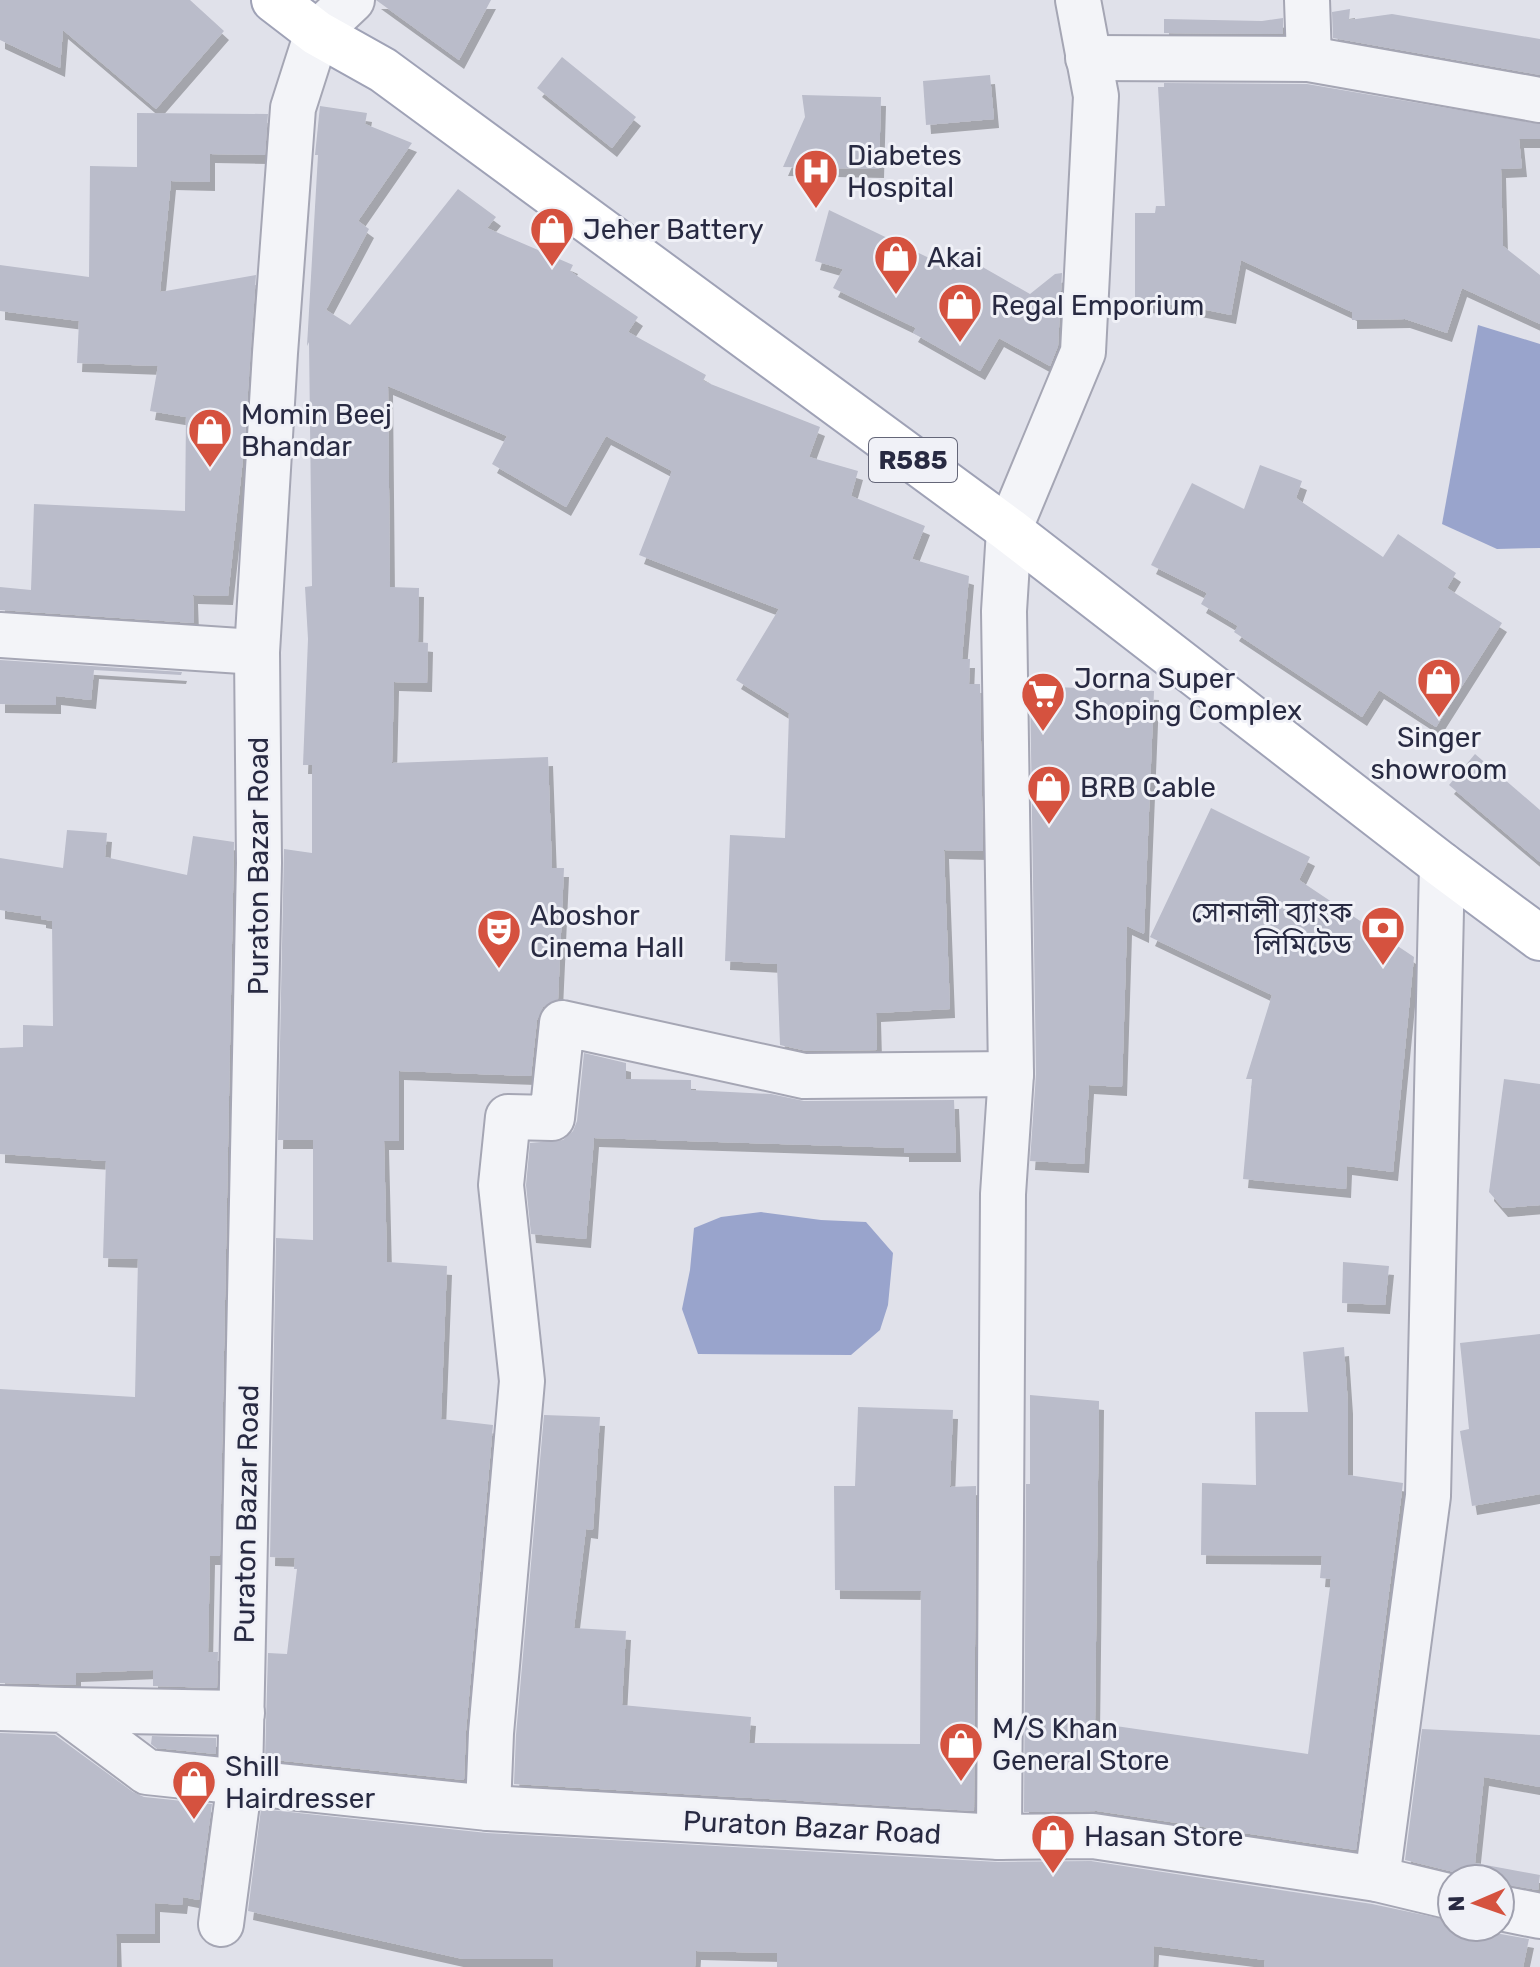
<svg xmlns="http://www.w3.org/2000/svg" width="1540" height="1967" font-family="Rubik,'Noto Sans Bengali',sans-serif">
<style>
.water{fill:#99a4cc}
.building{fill:#babcca;filter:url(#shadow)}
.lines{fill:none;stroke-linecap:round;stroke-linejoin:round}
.minor-casing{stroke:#a5a6b4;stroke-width:48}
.major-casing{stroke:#9fa2b6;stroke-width:48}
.minor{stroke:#f3f4f8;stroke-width:44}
.major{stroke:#fff;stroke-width:44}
.labels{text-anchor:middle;stroke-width:6;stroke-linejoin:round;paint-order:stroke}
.shield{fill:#f0f1f7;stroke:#646678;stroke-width:2}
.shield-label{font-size:26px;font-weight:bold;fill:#282a42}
.poi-label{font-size:28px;fill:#282a42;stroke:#f0f1f7;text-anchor:start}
.street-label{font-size:28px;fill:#282a42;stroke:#f0f1f7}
</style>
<defs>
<filter id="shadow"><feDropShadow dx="5" dy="9" stdDeviation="0" flood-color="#0004"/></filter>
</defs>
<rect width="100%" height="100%" fill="#e0e1ea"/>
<g class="water">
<polygon points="1478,325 1540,344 1540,548 1497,549 1442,524"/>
<polygon points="761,1212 821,1220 866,1222 893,1253 888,1305 880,1330 851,1355 698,1354 682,1309 690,1270 694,1228 721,1217"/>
</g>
<g class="building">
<polygon points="0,0 190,0 224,31 156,109 63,30 60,68 0,40"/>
<polygon points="376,0 491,0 459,60"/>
<polygon points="1350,9 1349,20 1392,14 1540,39 1540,75 1333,38 1332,12"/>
<polygon points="1283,18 1283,34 1164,33 1164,19 1262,21"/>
<polygon points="562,57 636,117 612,148 537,88"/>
<polygon points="990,75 994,119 926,125 923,81"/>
<polygon points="1164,83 1307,84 1540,124 1540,139 1519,139 1522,168 1501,169 1503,246 1540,275 1540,324 1462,288 1447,333 1405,319 1352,320 1352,312 1241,260 1231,315 1182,305 1135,304 1135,213 1155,213 1156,206 1165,206 1158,87 1164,87"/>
<polygon points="802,95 881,97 879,169 783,167 805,117"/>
<polygon points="320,106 367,113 365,124 412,143 358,221 369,229 326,310 350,325 458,189 496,217 487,228 573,265 570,271 638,317 628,332 706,375 703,381 820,427 809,457 858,471 851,496 925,526 912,559 969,576 962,659 970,659 969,684 980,684 983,851 944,850 950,1009 876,1013 877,1050 807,1051 780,1045 777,964 725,961 730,835 785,838 789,713 736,680 779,609 639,555 672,471 606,436 566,507 492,464 507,436 388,386 390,587 419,588 418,642 428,643 427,683 394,682 392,763 548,757 552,868 564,868 558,999 543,1007 537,1020 531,1076 399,1071 399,1141 384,1141 387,1262 447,1266 441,1419 493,1425 466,1731 464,1780 265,1759 268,1653 287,1654 297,1569 294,1569 295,1558 270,1557 276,1238 313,1240 313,1140 278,1140 284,849 312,853 312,765 303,765 308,639 305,587 312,586 309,342 307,346 318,155 315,155"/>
<polygon points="137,113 268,114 265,155 210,154 210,182 171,181 160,292 256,275 244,450 228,596 193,595 194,623 0,610 0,587 31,590 34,504 185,511 186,417 150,411 158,366 77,363 79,321 0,311 0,265 89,277 90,166 137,167"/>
<polygon points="829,210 950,268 958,253 1030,294 1055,274 1062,273 1058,346 1050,366 999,338 980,371 913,333 916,328 833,288 843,269 815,261"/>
<polygon points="1260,465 1302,481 1296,498 1383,557 1398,534 1456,573 1447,588 1502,623 1436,727 1379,690 1362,717 1234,632 1238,626 1201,604 1207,593 1151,565 1192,483 1244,509"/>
<polygon points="0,660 182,672 181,675 94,670 91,700 56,696 56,705 0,704"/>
<polygon points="1030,686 1154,691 1144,934 1127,926 1122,1087 1089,1085 1084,1164 1030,1161 1036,1074"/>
<polygon points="1475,754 1540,810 1540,862 1449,785"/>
<polygon points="1211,808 1310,857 1299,880 1414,957 1393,1172 1347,1166 1346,1189 1243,1179 1252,1079 1246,1079 1272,995 1150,937"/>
<polygon points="67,830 107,833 105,857 187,875 193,836 234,842 220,1556 210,1556 208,1652 218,1652 217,1688 153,1686 153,1670 76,1673 76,1685 0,1683 0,1389 135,1397 138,1259 103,1258 106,1161 0,1154 0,1048 23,1047 23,1025 53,1026 52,921 41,919 41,916 0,910 0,858 63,868"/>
<polygon points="584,1053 626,1063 626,1079 691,1080 691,1090 771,1094 804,1101 954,1100 956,1153 904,1153 904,1148 594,1138 586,1239 531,1234 526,1185 530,1143 563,1140 573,1131 577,1121"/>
<polygon points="1504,1079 1540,1084 1540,1205 1503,1208 1489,1192"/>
<polygon points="1343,1262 1389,1266 1385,1305 1342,1303"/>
<polygon points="1540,1334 1540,1494 1472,1506 1460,1431 1469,1429 1460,1343"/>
<polygon points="1344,1347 1348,1405 1348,1475 1403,1483 1356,1850 1097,1811 1024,1812 1026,1484 1030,1484 1030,1395 1099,1401 1095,1723 1308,1754 1331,1579 1320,1578 1322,1556 1201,1555 1202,1483 1256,1485 1255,1412 1308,1412 1303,1352"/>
<polygon points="858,1407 953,1410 950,1487 976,1486 974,1811 514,1784 516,1735 544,1415 600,1417 593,1530 586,1529 574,1628 626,1631 622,1705 751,1717 749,1743 920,1744 921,1591 835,1590 834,1486 855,1486"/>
<polygon points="1422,1729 1540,1735 1540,1787 1484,1777 1475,1863 1540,1875 1538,1890 1500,1884 1500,1879 1469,1879 1458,1873 1405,1860"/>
<polygon points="0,1733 55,1735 133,1792 144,1797 212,1804 199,1900 183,1897 182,1905 155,1903 155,1934 116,1934 117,1967 0,1967"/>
<polygon points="152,1736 216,1738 216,1754 156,1748 151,1744"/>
<polygon points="261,1809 487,1833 998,1862 1091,1861 1372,1904 1452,1921 1452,1927 1484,1927 1495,1933 1529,1939 1523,1967 1264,1967 1265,1960 1154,1946 1153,1967 777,1967 777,1953 696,1951 695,1967 553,1967 553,1959 463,1959 248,1911"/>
</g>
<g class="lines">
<g class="minor-casing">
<g id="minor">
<polyline points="1307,0 1309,59"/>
<polyline points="1088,58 1309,59 1540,100"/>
<polyline points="0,635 257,652"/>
<polyline points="0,1708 64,1710 147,1772 488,1808 999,1837 1093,1836 1377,1879 1452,1897"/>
<polyline points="64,1710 242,1713"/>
<polyline points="488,1808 491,1733 522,1381 501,1185 508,1117 552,1118 562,1023 804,1076 1011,1074"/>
<polyline points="999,1837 1003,1194 1011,1074 1004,611 1009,530 1083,352 1096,96 1078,0"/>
<polyline points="1377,1879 1428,1496 1442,865"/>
<polyline points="1500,1908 1540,1916"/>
<polyline points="221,1924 240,1780 259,863 257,652 275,353 293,108 317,33 352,0"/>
</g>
</g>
<g class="major-casing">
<polyline id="major" points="274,0 317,33 383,70 1009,530 1442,865 1540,938"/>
</g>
<use href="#minor" class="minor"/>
<use href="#major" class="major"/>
</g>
<defs>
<g id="hospital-pin" transform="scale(2.3)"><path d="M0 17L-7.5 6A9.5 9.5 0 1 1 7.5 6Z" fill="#d5523f" stroke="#f0f1f7"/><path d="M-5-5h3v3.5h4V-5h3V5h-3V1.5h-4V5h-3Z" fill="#fff"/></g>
<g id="shop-pin" transform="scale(2.3)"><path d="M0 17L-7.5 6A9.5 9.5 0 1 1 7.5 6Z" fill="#d5523f" stroke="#f0f1f7"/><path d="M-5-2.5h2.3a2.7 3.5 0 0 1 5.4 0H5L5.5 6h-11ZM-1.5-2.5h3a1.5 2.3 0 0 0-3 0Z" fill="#fff"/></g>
<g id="supermarket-pin" transform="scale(2.3)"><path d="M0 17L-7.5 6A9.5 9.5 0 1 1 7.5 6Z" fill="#d5523f" stroke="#f0f1f7"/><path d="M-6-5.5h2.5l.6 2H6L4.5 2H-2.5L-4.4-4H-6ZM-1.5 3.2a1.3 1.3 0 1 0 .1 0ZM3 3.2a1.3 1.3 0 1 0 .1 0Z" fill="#fff"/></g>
<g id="bank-pin" transform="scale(2.3)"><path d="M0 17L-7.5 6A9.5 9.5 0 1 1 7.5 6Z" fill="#d5523f" stroke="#f0f1f7"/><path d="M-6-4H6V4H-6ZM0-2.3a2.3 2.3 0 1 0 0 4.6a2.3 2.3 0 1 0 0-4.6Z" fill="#fff"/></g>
<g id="theatre-pin" transform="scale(2.3)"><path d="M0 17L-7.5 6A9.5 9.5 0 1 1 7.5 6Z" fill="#d5523f" stroke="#f0f1f7"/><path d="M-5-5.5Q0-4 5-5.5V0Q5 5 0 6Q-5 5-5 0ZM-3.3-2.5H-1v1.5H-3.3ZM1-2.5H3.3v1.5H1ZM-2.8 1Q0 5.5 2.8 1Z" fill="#fff"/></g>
</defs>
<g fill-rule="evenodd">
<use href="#hospital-pin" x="816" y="171"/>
<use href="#shop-pin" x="552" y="229"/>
<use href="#shop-pin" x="896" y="257"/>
<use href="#shop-pin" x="960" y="305"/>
<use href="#shop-pin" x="210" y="430"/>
<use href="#shop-pin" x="1439" y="680"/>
<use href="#supermarket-pin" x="1043" y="694"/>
<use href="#shop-pin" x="1049" y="787"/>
<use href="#bank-pin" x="1383" y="928"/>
<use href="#theatre-pin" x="499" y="931"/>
<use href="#shop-pin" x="961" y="1744"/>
<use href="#shop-pin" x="194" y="1782"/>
<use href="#shop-pin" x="1053" y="1836"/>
</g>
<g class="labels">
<rect class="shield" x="869" y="438" width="88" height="44" rx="6"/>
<g class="shield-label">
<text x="913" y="469">R585</text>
</g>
<g class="poi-label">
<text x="847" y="165">Diabetes<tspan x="847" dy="32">Hospital</tspan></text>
<text x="583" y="239">Jeher Battery</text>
<text x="927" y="267">Akai</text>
<text x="991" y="315">Regal Emporium</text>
<text x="241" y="424">Momin Beej<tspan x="241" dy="32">Bhandar</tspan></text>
<text x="1074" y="688">Jorna Super<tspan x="1074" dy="32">Shoping Complex</tspan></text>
<text x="1439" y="747" text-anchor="middle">Singer<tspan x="1439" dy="32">showroom</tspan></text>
<text x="1080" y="797">BRB Cable</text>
<text x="1352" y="922" text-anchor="end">সোনালী ব্যাংক<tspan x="1352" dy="32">লিমিটেড</tspan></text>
<text x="530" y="925">Aboshor<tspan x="530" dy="32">Cinema Hall</tspan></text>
<text x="992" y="1738">M/S Khan<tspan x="992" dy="32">General Store</tspan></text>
<text x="225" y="1776">Shill<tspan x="225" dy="32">Hairdresser</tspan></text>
<text x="1084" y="1846">Hasan Store</text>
</g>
<g class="street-label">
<text transform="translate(258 866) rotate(-90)" y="10">Puraton Bazar Road</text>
<text transform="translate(246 1514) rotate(-89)" y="10">Puraton Bazar Road</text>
<text transform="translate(812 1827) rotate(3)" y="10">Puraton Bazar Road</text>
</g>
</g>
<g transform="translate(1476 1903) rotate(268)"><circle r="38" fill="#f0f1f7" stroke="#a0a1af" stroke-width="2"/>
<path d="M0-6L14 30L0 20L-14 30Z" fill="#d5523f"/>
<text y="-12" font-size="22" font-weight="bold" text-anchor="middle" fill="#282a42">N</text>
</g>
</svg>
